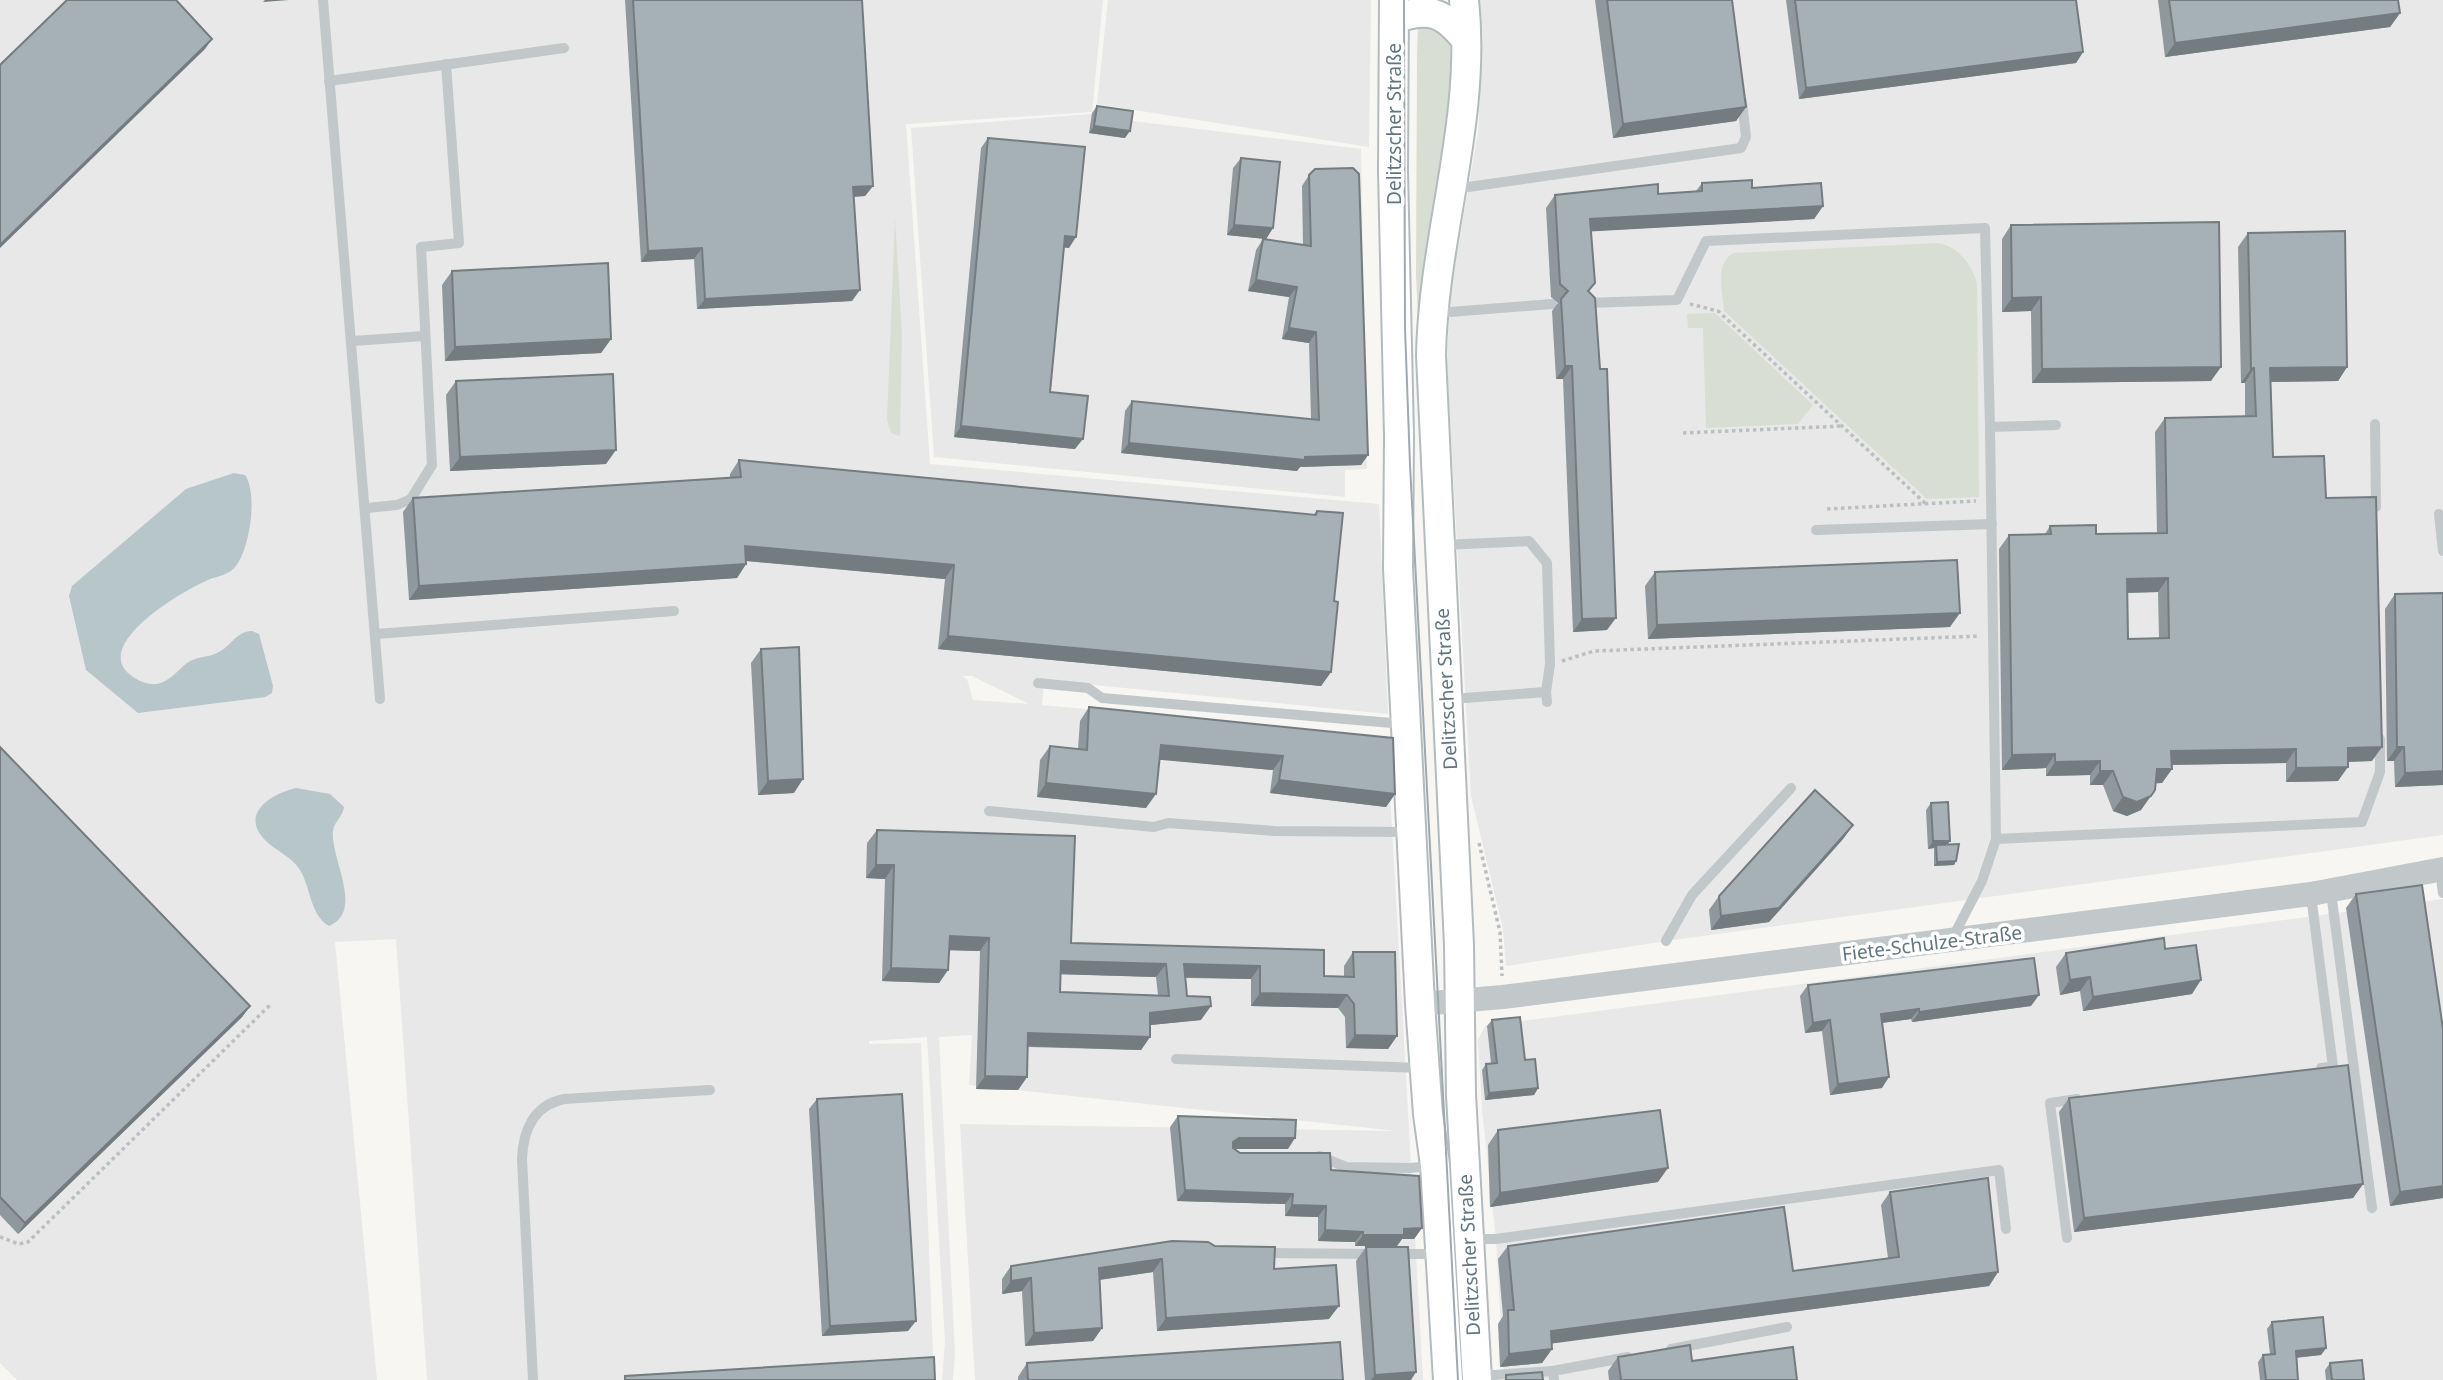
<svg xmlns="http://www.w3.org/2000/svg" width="2443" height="1380" font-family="'Noto Sans',sans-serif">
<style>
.built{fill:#e7e8e7;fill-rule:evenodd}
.green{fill:#d9ded4}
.water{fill:#b7c6c9}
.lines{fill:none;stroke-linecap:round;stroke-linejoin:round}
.secondary-casing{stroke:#b4bbbe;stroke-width:32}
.path{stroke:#bcbfc1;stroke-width:3.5;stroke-dasharray:3.5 3.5;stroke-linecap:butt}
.service{stroke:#c2c7c9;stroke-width:10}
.tertiary{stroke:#c2c7c9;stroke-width:24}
.secondary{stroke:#fff;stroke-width:28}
.tram{stroke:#a0a9ad;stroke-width:2}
.wall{fill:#8f989c;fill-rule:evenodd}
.shaded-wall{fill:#747c7f}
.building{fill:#a6b1b5;stroke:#747c7f;stroke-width:2;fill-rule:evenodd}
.labels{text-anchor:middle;stroke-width:7;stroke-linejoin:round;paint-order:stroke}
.street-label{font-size:19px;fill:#61767f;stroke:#fff}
</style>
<rect width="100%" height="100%" fill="#f7f6f3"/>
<g class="built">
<path d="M 0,0 L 1103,0 L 1092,112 L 906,124 L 930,464 L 1379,504 L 1388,714 L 1044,680 L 1042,705 L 1387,738 L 1423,1380 L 975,1380 L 960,1124 L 1397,1131 L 969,1085 L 972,1035 L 939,1037 L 955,1353 L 953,1380 L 942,1380 L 945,1342 L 927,1037 L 869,1041 L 869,1044 L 921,1043 L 934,1380 L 427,1380 L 396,939 L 335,942 L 377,1380 L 17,1380 L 0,1363 ZM 962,676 L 972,676 L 1029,704 L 973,700 L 967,679 Z"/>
<polygon points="1108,0 1371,0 1369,147 1097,104"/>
<polygon points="1479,0 2443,0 2443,835 1666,941 1506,966 1503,929 1471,796 1447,365 1450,293 1478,133 1482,47"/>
<polygon points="1103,113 1133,121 1361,149 1367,469 1345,470 1345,497 934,457 911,128"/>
<polygon points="2443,899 2443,1380 1504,1380 1496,1239 1482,1110 1478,1040 1485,1026"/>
</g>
<g class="green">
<polygon points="1440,25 1450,42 1451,68 1443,151 1423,272 1428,546 1416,275 1417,56 1418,26"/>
<polygon points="895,218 902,334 900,436 891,433 887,420"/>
<path d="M 1938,243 C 1958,246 1973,266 1977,284 L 1979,497 L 1927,499 L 1724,311 C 1723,293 1714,262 1734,253 Z"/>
<polygon points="1715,313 1813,405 1798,424 1706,428 1703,328 1688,328 1687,314"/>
</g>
<g class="water">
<path d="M 234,473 L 245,475 C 258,493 250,548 236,566 C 229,575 217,576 208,580 C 184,590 95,642 128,673 C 136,680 146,685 157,684 C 169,682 178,670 187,663 C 197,656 207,658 217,653 C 231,647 236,631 252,631 L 259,634 L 273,686 L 272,693 L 265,697 L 138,713 L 86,670 L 69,596 L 72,586 L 186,489 Z"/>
<path d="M 296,788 L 330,794 L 344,807 C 343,817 334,821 333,831 C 330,858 365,911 329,926 C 310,915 311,888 300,870 C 292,857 278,852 267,842 C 238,815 270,794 296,788 Z"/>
</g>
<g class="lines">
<g class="secondary-casing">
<g id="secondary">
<polyline points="1394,0 1393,171 1399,436 1398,569 1420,1004 1428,1114 1435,1165 1448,1380"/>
<path d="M 1464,0 C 1477,121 1433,236 1431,356 L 1459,945 L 1461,1095 L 1477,1380"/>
<path d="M 1394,19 C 1429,7 1443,11 1466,40"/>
</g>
</g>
<g class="path">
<polyline points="1690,304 1718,311 1926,504"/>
<polyline points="1683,433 1843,426"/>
<polyline points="1827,509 1976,501"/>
<polyline points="1562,661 1594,651 1980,636"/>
<polyline points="1479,843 1500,932 1502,976"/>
<polyline points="0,1237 19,1244 28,1242 270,1005"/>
</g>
<g class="service">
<polyline points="323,0 380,699"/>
<polyline points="329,81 564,48"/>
<polyline points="1454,189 1741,148 1746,137 1742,101"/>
<polyline points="1586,303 1677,300 1706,241 1985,228 1990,427"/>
<polyline points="1437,313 1552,304"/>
<polyline points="353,341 424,336"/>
<polyline points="2375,424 2376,507"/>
<polyline points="367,508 397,505 411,499 432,465 421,247 459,243 446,64"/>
<polyline points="2439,514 2443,551"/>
<polyline points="1816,530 1992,524"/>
<polyline points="1442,545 1529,541 1547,563 1550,664 1546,692"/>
<polyline points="376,634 674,611"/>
<polyline points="1038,683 1088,688 1102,698 1403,724"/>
<polyline points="1451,699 1546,692 1547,702"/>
<polyline points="989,811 1154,827 1168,823 1274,831 1408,832"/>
<polyline points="1996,839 1990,427 2056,425"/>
<polyline points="2440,870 2443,893"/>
<polyline points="2331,892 2372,1208"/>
<polyline points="2311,895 2333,1067 2321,1068"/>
<polyline points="1953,937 1982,881 1996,839 2362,822 2380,772 2380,739"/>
<polyline points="1666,941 1692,895 1791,788"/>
<polyline points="1176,1059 1421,1068"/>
<polyline points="1319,1156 1346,1167 1410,1168 1431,1166"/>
<polyline points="2067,1238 2050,1103 2077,1099"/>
<polyline points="1472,1239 1496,1239 1999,1170 2006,1229"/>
<polyline points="1263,1253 1374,1254"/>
<polyline points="1396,1254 1437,1254"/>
<polyline points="1671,1349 1787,1327"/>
<polyline points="1553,1371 1628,1357"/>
<polyline points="1480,1376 1553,1371 1554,1380"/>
<path d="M 533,1380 L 522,1159 C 523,1130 534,1105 564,1099 L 710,1090"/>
</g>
<polyline class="tertiary" points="1420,1004 1503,997 2311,894 2443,869"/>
<use href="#secondary" class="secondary"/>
<polyline class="tram" points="1404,0 1405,328 1410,465 1458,1380"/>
</g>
<g class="wall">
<polygon points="625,0 862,0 873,186 865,196 854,197 852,301 697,309 694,259 641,262"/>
<polygon points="1595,0 1732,0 1746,107 1736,121 1613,138"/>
<polygon points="1786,0 2076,0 2083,52 2076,63 1799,99"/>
<polygon points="2158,0 2398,0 2400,13 2390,27 2165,57"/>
<polygon points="1097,106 1125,138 1089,133 1092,113"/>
<polygon points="988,138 1069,248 1064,247 1050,392 1075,449 954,437 981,148"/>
<polygon points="1241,158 1273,228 1266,239 1227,235 1233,168"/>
<polygon points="1309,175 1368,455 1361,465 1300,467 1297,471 1121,453 1125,411 1132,401 1311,419 1309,343 1282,339 1289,297 1248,291 1256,250 1263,239 1303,245 1302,186"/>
<polygon points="1702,183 1752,188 1823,206 1814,219 1591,231 1595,283 1588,292 1607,630 1573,632 1563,379 1556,379 1552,311 1558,303 1551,297 1546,208 1555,195 1658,194 1696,191"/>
<polygon points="2011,225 2211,381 2032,383 2031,311 2002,312 2002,239"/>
<path d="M 2248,233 L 2347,367 L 2338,381 L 2271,382 L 2273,457 L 2326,498 L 2372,761 L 2348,762 L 2338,781 L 2286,782 L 2286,763 L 2172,765 L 2172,769 L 2162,783 L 2156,783 L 2141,810 L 2127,816 L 2113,811 L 2103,785 L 2090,785 L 2090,775 L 2046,776 L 2046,768 L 2002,770 L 1999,549 L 2009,535 L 2045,534 L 2050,526 L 2096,534 L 2157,533 L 2155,432 L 2165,418 L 2245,417 L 2245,383 L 2241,383 L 2238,247 ZM 2158,592 L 2159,638 L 2128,639 L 2127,593 Z"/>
<polygon points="452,271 611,339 601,353 445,361 442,285"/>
<polygon points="456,381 606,464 450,471 446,395"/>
<polygon points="739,460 1313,515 1317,511 1334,601 1331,672 1321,686 938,649 945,579 746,561 746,564 737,578 409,600 403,512 413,498 730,478 730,474"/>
<polygon points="1655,572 1950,627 1648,639 1645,586"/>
<polygon points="2443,593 2443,785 2395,787 2394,761 2387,761 2385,609 2395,594"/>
<polygon points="761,649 794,793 758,795 751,663"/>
<polygon points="1089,707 1393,738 1395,794 1386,807 1270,793 1273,770 1159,759 1146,808 1037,797 1040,760 1050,746 1078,749 1080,721"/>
<polygon points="0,747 250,1006 242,1017 18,1234 0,1215"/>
<polygon points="1931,803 1947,845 1956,861 1954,865 1934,866 1934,848 1928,849 1926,810"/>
<polygon points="1853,825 1843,839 1769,922 1711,930 1709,910 1719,896"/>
<path d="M 877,830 L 1071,943 L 1324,950 L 1324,976 L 1344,977 L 1344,966 L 1353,952 L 1397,1036 L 1388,1049 L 1346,1048 L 1345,1017 L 1338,1008 L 1251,1006 L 1251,979 L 1185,978 L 1187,996 L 1201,1020 L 1150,1025 L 1150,1037 L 1141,1050 L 1028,1047 L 1027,1077 L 1018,1090 L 976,1089 L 980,951 L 949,950 L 948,970 L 939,983 L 882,981 L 885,879 L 866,878 L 867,843 ZM 1061,974 L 1156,977 L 1158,995 L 1060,992 Z"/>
<polygon points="2356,894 2443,1029 2443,1198 2390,1206 2346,908"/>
<polygon points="2165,949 2192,994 2083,1011 2080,991 2060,995 2056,967 2066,953"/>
<polygon points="1808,985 2031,1006 1912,1022 1911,1019 1882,1023 1882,1088 1830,1095 1822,1031 1805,1033 1800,996"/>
<polygon points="1492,1020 1525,1060 1538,1088 1534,1095 1485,1100 1482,1070 1486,1064 1491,1063 1487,1026"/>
<polygon points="2069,1098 2363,1184 2353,1198 2074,1232 2059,1112"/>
<polygon points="817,1099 908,1331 822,1336 809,1109"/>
<polygon points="1178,1116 1288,1149 1233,1149 1240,1153 1331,1170 1422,1228 1414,1239 1402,1239 1397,1246 1355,1246 1355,1242 1318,1241 1318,1217 1285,1216 1285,1204 1177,1201 1170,1127"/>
<polygon points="1498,1130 1658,1182 1490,1207 1488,1145"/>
<polygon points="1890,1192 1998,1272 1989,1286 1551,1343 1552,1349 1542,1363 1500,1367 1498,1324 1503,1316 1498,1259 1508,1246 1793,1271 1888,1258 1881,1205"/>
<polygon points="1215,1246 1274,1269 1329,1319 1157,1331 1153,1272 1100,1280 1102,1328 1093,1341 1025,1346 1022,1291 1002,1294 1002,1279 1011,1266"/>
<polygon points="1366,1247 1411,1380 1365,1380 1356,1261"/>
<polygon points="2272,1322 2326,1348 2321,1355 2296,1358 2298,1380 2260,1380 2258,1362 2263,1355 2270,1354 2267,1329"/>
<polygon points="1618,1357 1692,1361 1797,1380 1609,1380 1608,1371"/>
<polygon points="1027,1363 1343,1380 1018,1380 1018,1377"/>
<polygon points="2330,1363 2364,1380 2326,1380 2325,1370"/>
</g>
<g class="shaded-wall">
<polygon points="265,0 289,0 263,2"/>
<polygon points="2400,13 2390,27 2165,57 2175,43"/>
<polygon points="212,39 205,49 0,248 0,245"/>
<polygon points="2083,52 2076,63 1799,99 1806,88"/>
<polygon points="1746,107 1736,121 1613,138 1623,124"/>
<polygon points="1094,126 1130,131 1125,138 1089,133"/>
<polygon points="873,186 865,196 846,197 853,187"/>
<polygon points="1823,206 1814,219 1581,232 1590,219"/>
<polygon points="1234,225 1273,228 1266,239 1227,235"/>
<polygon points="1065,236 1076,237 1069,248 1058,247"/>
<polygon points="702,248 694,259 641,262 648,251"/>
<polygon points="1256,280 1297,287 1289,297 1248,291"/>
<polygon points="860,290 852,301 697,309 705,299"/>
<polygon points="2041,297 2031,311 2002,312 2012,298"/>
<polygon points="1289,328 1316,332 1309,343 1282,339"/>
<polygon points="611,339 601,353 445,361 455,347"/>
<polygon points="1565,366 1572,366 1563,379 1556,379"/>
<polygon points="2221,367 2211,381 2032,383 2042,369"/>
<polygon points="2347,367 2338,381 2260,382 2270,368"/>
<polygon points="2254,368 2245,383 2241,383 2251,369"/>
<polygon points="961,426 1083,439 1075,449 954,437"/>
<polygon points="1129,443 1368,455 1361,465 1300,467 1297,471 1121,453"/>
<polygon points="616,450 606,464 450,471 460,457"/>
<polygon points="745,546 954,565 945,579 736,560"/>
<polygon points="746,564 737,578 409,600 419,586"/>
<polygon points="2168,578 2158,592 2117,593 2127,579"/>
<polygon points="1960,613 1950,627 1648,639 1657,625"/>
<polygon points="1616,618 1607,630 1573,632 1582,619"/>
<polygon points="948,636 1331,672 1321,686 938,649"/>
<polygon points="1161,745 1283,756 1273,770 1151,759"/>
<polygon points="2382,747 2372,761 2338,762 2348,748"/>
<polygon points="2397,747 2404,747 2394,761 2387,761"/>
<polygon points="2296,749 2286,763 2161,765 2171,751"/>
<polygon points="2055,754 2046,768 2002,770 2012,755"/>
<polygon points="2100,761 2090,775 2046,776 2055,762"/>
<polygon points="2348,767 2338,781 2286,782 2296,768"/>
<polygon points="2157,769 2172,769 2162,783 2147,784"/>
<polygon points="2100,771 2113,771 2103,785 2090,785"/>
<polygon points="2443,771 2443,785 2395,787 2405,773"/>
<polygon points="803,779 794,793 758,795 768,781"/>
<polygon points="1279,780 1395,794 1386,807 1270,793"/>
<polygon points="1046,783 1156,794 1146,808 1037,797"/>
<polygon points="2151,796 2141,810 2127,816 2113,811 2123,797"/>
<polygon points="1853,825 1843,839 1769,922 1711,930 1721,916"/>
<polygon points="1933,841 1950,841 1945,848 1936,845 1934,848 1928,849"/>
<polygon points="1956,861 1954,865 1934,866 1937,862"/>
<polygon points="876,865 894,865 885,879 866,878"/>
<polygon points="950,936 989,938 980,951 940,950"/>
<polygon points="1061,961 1166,964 1156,977 1052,974"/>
<polygon points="1184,964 1260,966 1251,979 1174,977"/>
<polygon points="891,968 948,970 939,983 882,981"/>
<polygon points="2090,977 2080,991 2060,995 2070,980"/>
<polygon points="2201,980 2192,994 2083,1011 2093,997"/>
<polygon points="1260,993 1347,995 1338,1008 1251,1006"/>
<polygon points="2039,995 2031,1006 1912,1022 1919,1012"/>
<polygon points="250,1006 242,1017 18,1234 25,1223"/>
<polygon points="1211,1006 1201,1020 1141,1026 1150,1013"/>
<polygon points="1919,1009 1911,1019 1874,1024 1881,1014"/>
<polygon points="1830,1020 1822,1031 1805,1033 1813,1023"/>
<polygon points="1028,1033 1150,1037 1141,1050 1019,1046"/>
<polygon points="1355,1035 1397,1036 1388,1049 1346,1048"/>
<polygon points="985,1076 1027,1077 1018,1090 976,1089"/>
<polygon points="1889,1077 1882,1088 1830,1095 1838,1084"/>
<polygon points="1538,1088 1534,1095 1485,1100 1489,1093"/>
<polygon points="1239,1138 1295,1138 1288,1149 1231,1149 1233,1142"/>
<polygon points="1668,1168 1658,1182 1490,1207 1500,1193"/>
<polygon points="2363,1184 2353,1198 2074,1232 2084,1218"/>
<polygon points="2443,1186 2443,1198 2390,1206 2400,1192"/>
<polygon points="1185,1190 1293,1194 1285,1204 1177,1201"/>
<polygon points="1292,1205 1326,1206 1318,1217 1285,1216"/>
<polygon points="1422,1228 1414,1239 1402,1239 1397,1246 1355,1246 1363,1235 1404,1229"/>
<polygon points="1325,1230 1363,1232 1355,1242 1318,1241"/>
<polygon points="1162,1259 1153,1272 1090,1281 1099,1268"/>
<polygon points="1998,1272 1989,1286 1541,1345 1551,1331"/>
<polygon points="1031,1278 1022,1291 1002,1294 1011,1281"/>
<polygon points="1339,1306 1329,1319 1157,1331 1166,1318"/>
<polygon points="916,1321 908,1331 822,1336 830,1326"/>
<polygon points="1102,1328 1093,1341 1025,1346 1034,1333"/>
<polygon points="2326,1348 2321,1355 2291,1358 2296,1351"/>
<polygon points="1552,1349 1542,1363 1500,1367 1509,1354"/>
<polygon points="1416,1372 1411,1380 1371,1380 1375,1375"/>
</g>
<g class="building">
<polygon points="67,0 176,0 212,39 0,245 0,65"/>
<polygon points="633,0 862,0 873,186 853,187 860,290 705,299 702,248 648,251"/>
<polygon points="1607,0 1732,0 1746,107 1623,124"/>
<polygon points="1795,0 2076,0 2083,52 1806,88"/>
<polygon points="2169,0 2398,0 2400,13 2175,43"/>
<polygon points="1097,106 1133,111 1130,131 1094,126"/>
<polygon points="988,138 1085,147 1076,237 1065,236 1050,392 1088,396 1083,439 961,426"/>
<polygon points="1241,158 1280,162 1273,228 1234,225"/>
<polygon points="1353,168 1359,174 1368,455 1305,457 1305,460 1129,443 1132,401 1319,420 1316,332 1289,328 1297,287 1256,280 1263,239 1311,246 1309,175 1315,169"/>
<polygon points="1752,180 1752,188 1821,183 1823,206 1590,219 1595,283 1588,291 1595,298 1600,369 1607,369 1616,618 1582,619 1572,366 1565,366 1561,299 1568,291 1560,284 1555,195 1658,184 1658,194 1702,191 1702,183"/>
<polygon points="2219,222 2221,367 2042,369 2041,297 2012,298 2011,225"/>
<path d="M 2345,231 L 2347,367 L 2270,368 L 2273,457 L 2324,456 L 2326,498 L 2376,497 L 2382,747 L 2348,748 L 2348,767 L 2296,768 L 2296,749 L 2171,751 L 2172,769 L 2157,769 L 2155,790 L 2151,796 L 2137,802 L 2123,797 L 2113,771 L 2100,771 L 2100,761 L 2055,762 L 2055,754 L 2012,755 L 2009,535 L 2051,534 L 2050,526 L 2096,525 L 2096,534 L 2167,533 L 2165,418 L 2256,416 L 2254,368 L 2251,369 L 2248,233 ZM 2168,578 L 2169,638 L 2128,639 L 2127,579 Z"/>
<polygon points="608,263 611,339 455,347 452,271"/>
<polygon points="613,374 616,450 460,457 456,381"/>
<polygon points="739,460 1316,515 1317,511 1343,513 1334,601 1338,602 1331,672 948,636 954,565 745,546 746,564 419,586 413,498 741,477"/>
<polygon points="1957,560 1960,613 1657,625 1655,572"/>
<polygon points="2443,593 2443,771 2405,773 2404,747 2397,747 2395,594"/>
<polygon points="799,647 803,779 768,781 761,649"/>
<polygon points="1089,707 1393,738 1395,794 1279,780 1283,756 1161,745 1156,794 1046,783 1050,746 1087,750"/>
<polygon points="0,747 250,1006 25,1223 0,1197"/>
<polygon points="1815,790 1853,825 1779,908 1721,916 1719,896"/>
<polygon points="1948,802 1950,841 1933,841 1931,803"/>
<path d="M 877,830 L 1075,836 L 1071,943 L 1324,950 L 1324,976 L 1354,977 L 1353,952 L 1395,952 L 1397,1036 L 1355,1035 L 1354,1004 L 1347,995 L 1260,993 L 1260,966 L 1184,964 L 1187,996 L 1210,997 L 1211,1006 L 1150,1013 L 1150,1037 L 1028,1033 L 1027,1077 L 985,1076 L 989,938 L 950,936 L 948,970 L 891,968 L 894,865 L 876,865 ZM 1061,961 L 1166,964 L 1169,996 L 1060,992 Z"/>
<polygon points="1959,844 1956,861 1937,862 1936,845"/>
<polygon points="2422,885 2443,1029 2443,1186 2400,1192 2356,894"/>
<polygon points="2164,938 2165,949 2196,945 2201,980 2093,997 2090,977 2070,980 2066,953"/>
<polygon points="2034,958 2039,995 1919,1012 1919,1009 1881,1014 1889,1077 1838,1084 1830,1020 1813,1023 1808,985"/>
<polygon points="1520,1017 1525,1060 1535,1059 1538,1088 1489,1093 1486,1064 1497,1063 1492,1020"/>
<polygon points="2348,1065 2363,1184 2084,1218 2069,1098"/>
<polygon points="902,1094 916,1321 830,1326 817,1099"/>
<polygon points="1660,1110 1668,1168 1500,1193 1498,1130"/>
<polygon points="1178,1116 1296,1120 1295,1138 1239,1138 1233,1142 1233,1148 1240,1153 1330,1153 1331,1170 1419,1176 1422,1228 1404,1229 1404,1235 1363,1235 1363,1232 1325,1230 1326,1206 1292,1205 1293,1194 1185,1190"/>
<polygon points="1988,1178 1998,1272 1551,1331 1552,1349 1509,1354 1508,1310 1514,1310 1508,1246 1784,1207 1793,1271 1899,1257 1890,1192"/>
<polygon points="1172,1241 1208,1242 1215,1246 1275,1247 1274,1269 1336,1265 1339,1306 1166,1318 1162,1259 1099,1268 1102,1328 1034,1333 1031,1278 1011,1281 1011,1266"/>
<polygon points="1366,1247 1408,1247 1416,1372 1375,1375"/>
<polygon points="2323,1317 2326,1348 2296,1351 2298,1380 2266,1380 2263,1355 2275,1354 2272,1322"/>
<polygon points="1340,1342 1343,1380 1028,1380 1027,1363"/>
<polygon points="1690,1345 1692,1361 1793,1347 1797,1380 1621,1380 1618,1357"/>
<polygon points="934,1357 935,1380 625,1380 625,1376"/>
<polygon points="2362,1360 2364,1380 2332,1380 2330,1363"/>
<polygon points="1542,1372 1543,1380 1506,1380 1506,1375"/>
</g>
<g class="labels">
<g class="street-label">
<text transform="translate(1394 124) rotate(-90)" y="7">Delitzscher Straße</text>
<text transform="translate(1446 689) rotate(-93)" y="7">Delitzscher Straße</text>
<text transform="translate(1932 943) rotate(-7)" y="7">Fiete-Schulze-Straße</text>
<text transform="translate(1469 1255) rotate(-93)" y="7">Delitzscher Straße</text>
</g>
</g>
</svg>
